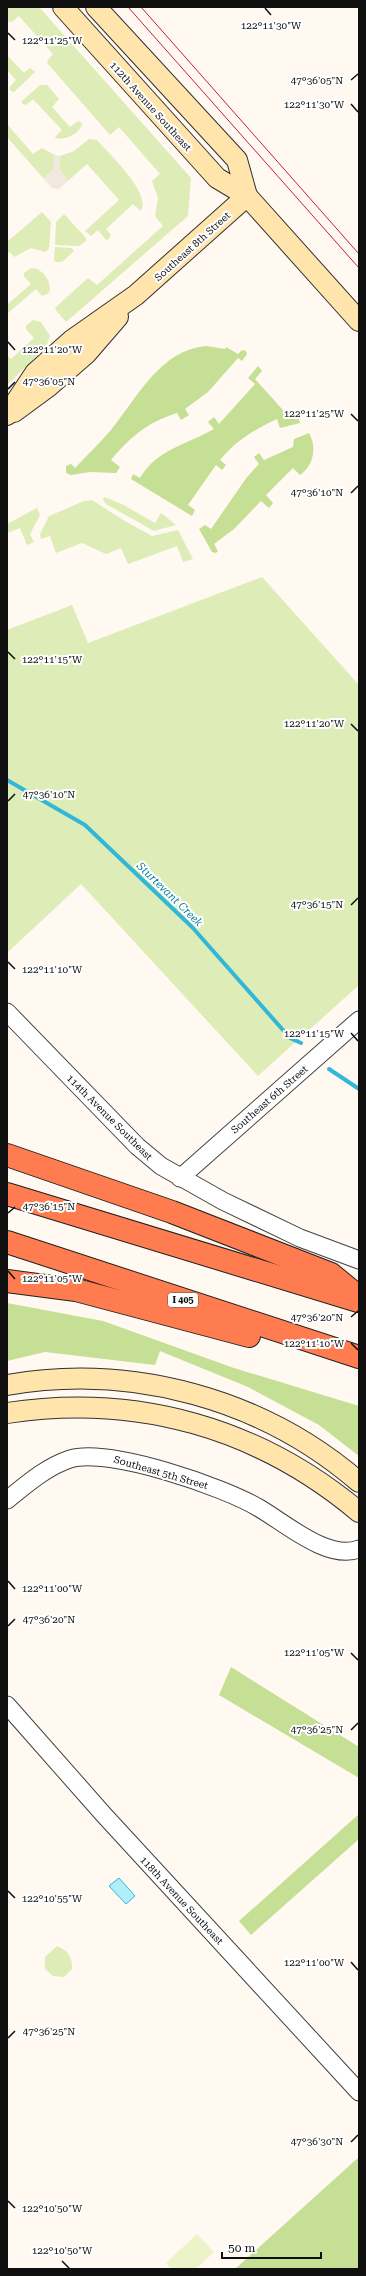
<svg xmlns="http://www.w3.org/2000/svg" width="366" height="2276" font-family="'Roboto Serif',serif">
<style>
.green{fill:#deedb7}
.forest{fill:#c5df95}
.pitch{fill:#edf3c9}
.plaza{fill:#f1e8de}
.water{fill:#b1eefb;stroke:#33b7d7}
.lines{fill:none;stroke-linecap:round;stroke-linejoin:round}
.stream{stroke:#33b7d7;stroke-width:4}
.tertiary-casing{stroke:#424242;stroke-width:19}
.secondary-casing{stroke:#313131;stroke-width:22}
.motorway-casing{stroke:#202020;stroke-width:24}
.tertiary{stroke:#fff;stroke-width:17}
.secondary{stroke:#ffe5ac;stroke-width:20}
.motorway{stroke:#fe7c4f;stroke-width:22}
.tram{stroke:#ca1c48;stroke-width:1}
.ticks{fill:none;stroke:#0f0f0f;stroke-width:1.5}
.labels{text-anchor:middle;stroke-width:4;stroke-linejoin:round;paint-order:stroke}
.shield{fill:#fff;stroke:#575757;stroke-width:1}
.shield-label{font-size:9px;font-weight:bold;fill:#0f0f0f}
.street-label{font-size:10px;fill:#0f0f0f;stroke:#fff}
.water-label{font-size:11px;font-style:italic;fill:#0e80a3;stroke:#fff}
.ticks-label{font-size:10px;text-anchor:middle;fill:#0f0f0f;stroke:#fff;stroke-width:4;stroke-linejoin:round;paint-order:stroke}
</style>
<rect width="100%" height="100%" fill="#fff9f1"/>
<g class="green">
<polygon points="7,7 39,7 191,178 188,216 66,322 55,309 56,307 88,278 97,285 163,226 155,216 158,198 152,181 160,174 119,127 110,135 48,64 47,61 53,54 19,16 12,22 7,21"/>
<polygon points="7,55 24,73 30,68 35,72 14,92 11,91 9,88 16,80 7,70"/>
<path d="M 40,85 L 47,85 L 59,99 L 52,107 L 70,127 L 78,121 L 82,123 C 81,133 65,141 56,138 L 55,137 L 62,130 L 33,99 L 26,105 L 22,104 L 22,101 Z"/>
<polygon points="7,124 33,154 42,148 55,155 53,170 44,179 7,137"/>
<path d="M 89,139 L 97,140 C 108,153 152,193 141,211 L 133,204 L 106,229 L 111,235 L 109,239 L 106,240 L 98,230 L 91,236 L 85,231 L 119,200 L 87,164 L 68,181 L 59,169 L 60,156 L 74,151 Z"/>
<polygon points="42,212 51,222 49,249 45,252 31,248 14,257 10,252 7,254 7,242"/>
<polygon points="64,214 86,238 86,241 79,246 55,245 56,222"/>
<polygon points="55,247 72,248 74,251 62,262 56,262 54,260"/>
<path d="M 31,268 C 42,268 53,282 49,293 L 42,296 L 36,289 L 7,314 L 7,305 L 31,284 L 24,276 L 24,273 Z"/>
<polygon points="33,320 41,322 50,336 46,347 7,385 7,355 11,359 34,338 26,329 26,326"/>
<polygon points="104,497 122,504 155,523 161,513 176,525 154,531 106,504 103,500"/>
<polygon points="92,500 123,520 152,536 178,530 193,559 183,562 177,546 128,564 121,548 106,554 82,543 56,553 50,536 41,539 40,534 49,516 84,501"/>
<polygon points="37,508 40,515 30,534 34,542 27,545 20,528 7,533 7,524"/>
<polygon points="262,577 359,685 359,985 258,1076 81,884 7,953 7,630 72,605 88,643"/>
<path d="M 57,1946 C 69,1951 72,1957 72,1969 L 64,1977 L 53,1976 L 45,1969 L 45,1957 Z"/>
</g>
<g class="forest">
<path d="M 206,346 L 225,349 L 226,347 L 238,354 L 242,350 L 246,351 L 247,354 L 242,361 L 238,358 L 208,392 L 185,409 L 189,415 L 181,420 L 177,413 C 148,422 130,437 111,460 L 120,467 L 116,473 L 90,472 L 71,475 L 66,473 L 66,466 L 71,464 L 75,468 C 87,455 100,443 111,430 C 137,398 160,350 206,346 Z"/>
<path d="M 258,366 L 262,371 L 255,379 L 291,419 L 298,416 L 300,423 L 280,428 L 277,419 C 252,431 238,439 220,460 L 226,465 L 222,470 L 216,465 L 188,505 L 195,510 L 192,516 L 131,479 L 133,474 L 140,478 C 157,449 186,445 214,429 L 208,422 L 214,417 L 219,424 L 255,384 L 248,378 Z"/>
<path d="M 309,433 C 317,447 314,465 300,475 L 293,468 L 266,495 L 273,503 L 269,508 L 261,501 L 234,529 L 214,544 L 218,551 L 216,553 L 212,552 L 199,529 L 205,525 L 211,529 L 247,477 L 259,464 L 254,457 L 259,453 L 264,460 L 293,447 L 294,439 Z"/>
<polygon points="7,1303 103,1321 234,1368 359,1406 359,1456 319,1425 248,1387 160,1351 155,1365 45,1352 7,1361"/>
<polygon points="231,1667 359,1747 359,1778 219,1695"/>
<polygon points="359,1814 359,1839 251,1935 239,1921"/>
<polygon points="359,2157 359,2269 235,2269"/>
</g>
<polygon class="pitch" points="197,2234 214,2252 196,2269 171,2269 166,2263"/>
<polygon class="plaza" points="55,155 60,156 59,169 68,181 59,189 52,188 44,179 53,170"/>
<polygon class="water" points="119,1878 135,1896 126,1904 109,1886"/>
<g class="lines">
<g class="stream">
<polyline points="7,780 85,825 192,927 290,1038 301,1043"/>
<polyline points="329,1069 359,1089"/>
</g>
<g class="tertiary-casing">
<g id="tertiary">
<polyline points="7,1012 137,1146 161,1166 223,1201 300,1238 359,1260"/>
<polyline points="180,1178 359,1020"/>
<path d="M 7,1500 C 27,1484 46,1467 70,1459 C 108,1447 224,1487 259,1508 C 285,1523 328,1561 359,1549"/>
<polyline points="7,1705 104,1815 359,2092"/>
</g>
</g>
<g class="secondary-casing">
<g id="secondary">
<polyline points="63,7 217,178 247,196 359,321"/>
<polyline points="96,7 237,160 247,196"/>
<polyline points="14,412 48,387 86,354 118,317"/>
<polyline points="7,415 35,373 72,340 136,295 247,196"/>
<path d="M 7,1385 C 132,1363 263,1399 359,1482"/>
<path d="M 7,1413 C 137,1393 259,1428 359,1512"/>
</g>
</g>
<g class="motorway-casing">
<g id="motorway">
<polyline points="7,1155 172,1212 331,1274 359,1297"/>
<polyline points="7,1194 358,1301"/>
<polyline points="7,1242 359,1357"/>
<polyline points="7,1281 76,1290 249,1336"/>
</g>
</g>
<use href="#tertiary" class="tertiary"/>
<use href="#secondary" class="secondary"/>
<use href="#motorway" class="motorway"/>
<g class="tram">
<polyline points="128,7 359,268"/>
<polyline points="141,7 359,254"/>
</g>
</g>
<path class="ticks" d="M 265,8 L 271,15M 8,33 L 15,40M 351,80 L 358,74M 351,104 L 358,112M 8,342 L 15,350M 8,389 L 15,382M 351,414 L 358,421M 351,493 L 358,486M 8,652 L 15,659M 351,724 L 358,731M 8,801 L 15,794M 351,905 L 358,898M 8,962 L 15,969M 351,1033 L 358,1041M 8,1213 L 15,1207M 8,1271 L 15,1279M 351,1317 L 358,1311M 351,1343 L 358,1350M 8,1581 L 15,1589M 8,1626 L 15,1619M 351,1653 L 358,1660M 351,1730 L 358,1723M 8,1891 L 15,1898M 351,1962 L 358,1970M 8,2038 L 15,2031M 351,2142 L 358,2135M 8,2201 L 15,2208M 62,2261 L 69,2268"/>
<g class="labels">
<rect class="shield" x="168" y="1293" width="30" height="14" rx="3"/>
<g class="shield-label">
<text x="183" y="1303">I 405</text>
</g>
<g class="street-label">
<text transform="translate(151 106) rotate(48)" y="4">112th Avenue Southeast</text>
<text transform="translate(192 246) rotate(-42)" y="4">Southeast 8th Street</text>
<text transform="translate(269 1099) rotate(-41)" y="4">Southeast 6th Street</text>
<text transform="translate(110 1117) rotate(45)" y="4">114th Avenue Southeast</text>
<text transform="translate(161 1472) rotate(16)" y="4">Southeast 5th Street</text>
<text transform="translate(182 1900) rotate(47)" y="4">118th Avenue Southeast</text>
</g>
<g class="water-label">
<text transform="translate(170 894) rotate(44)" y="4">Sturtevant Creek</text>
</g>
</g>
<g class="ticks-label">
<text x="271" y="29">122°11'30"W</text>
<text x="52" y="44">122°11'25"W</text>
<text x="317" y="84">47°36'05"N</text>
<text x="314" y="108">122°11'30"W</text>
<text x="52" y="353">122°11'20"W</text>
<text x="49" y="385">47°36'05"N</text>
<text x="314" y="417">122°11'25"W</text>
<text x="317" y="496">47°36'10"N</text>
<text x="52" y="663">122°11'15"W</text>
<text x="314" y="727">122°11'20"W</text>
<text x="49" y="798">47°36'10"N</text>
<text x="317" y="908">47°36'15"N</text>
<text x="52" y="973">122°11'10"W</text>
<text x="314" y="1037">122°11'15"W</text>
<text x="49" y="1210">47°36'15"N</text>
<text x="52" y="1282">122°11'05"W</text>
<text x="317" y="1321">47°36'20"N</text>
<text x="314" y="1347">122°11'10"W</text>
<text x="52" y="1592">122°11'00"W</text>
<text x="49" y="1623">47°36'20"N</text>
<text x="314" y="1656">122°11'05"W</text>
<text x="317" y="1733">47°36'25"N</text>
<text x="52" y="1902">122°10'55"W</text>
<text x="314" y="1966">122°11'00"W</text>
<text x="49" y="2035">47°36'25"N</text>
<text x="317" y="2145">47°36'30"N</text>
<text x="52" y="2212">122°10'50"W</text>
<text x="62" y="2254">122°10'50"W</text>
</g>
<rect width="366" height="2276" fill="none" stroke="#0f0f0f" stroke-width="16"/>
<path d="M222 2252v6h99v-6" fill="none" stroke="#0f0f0f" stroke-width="2"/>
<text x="228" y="2252" font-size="12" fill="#0f0f0f" stroke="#ffffff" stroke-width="3" paint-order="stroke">50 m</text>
</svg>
